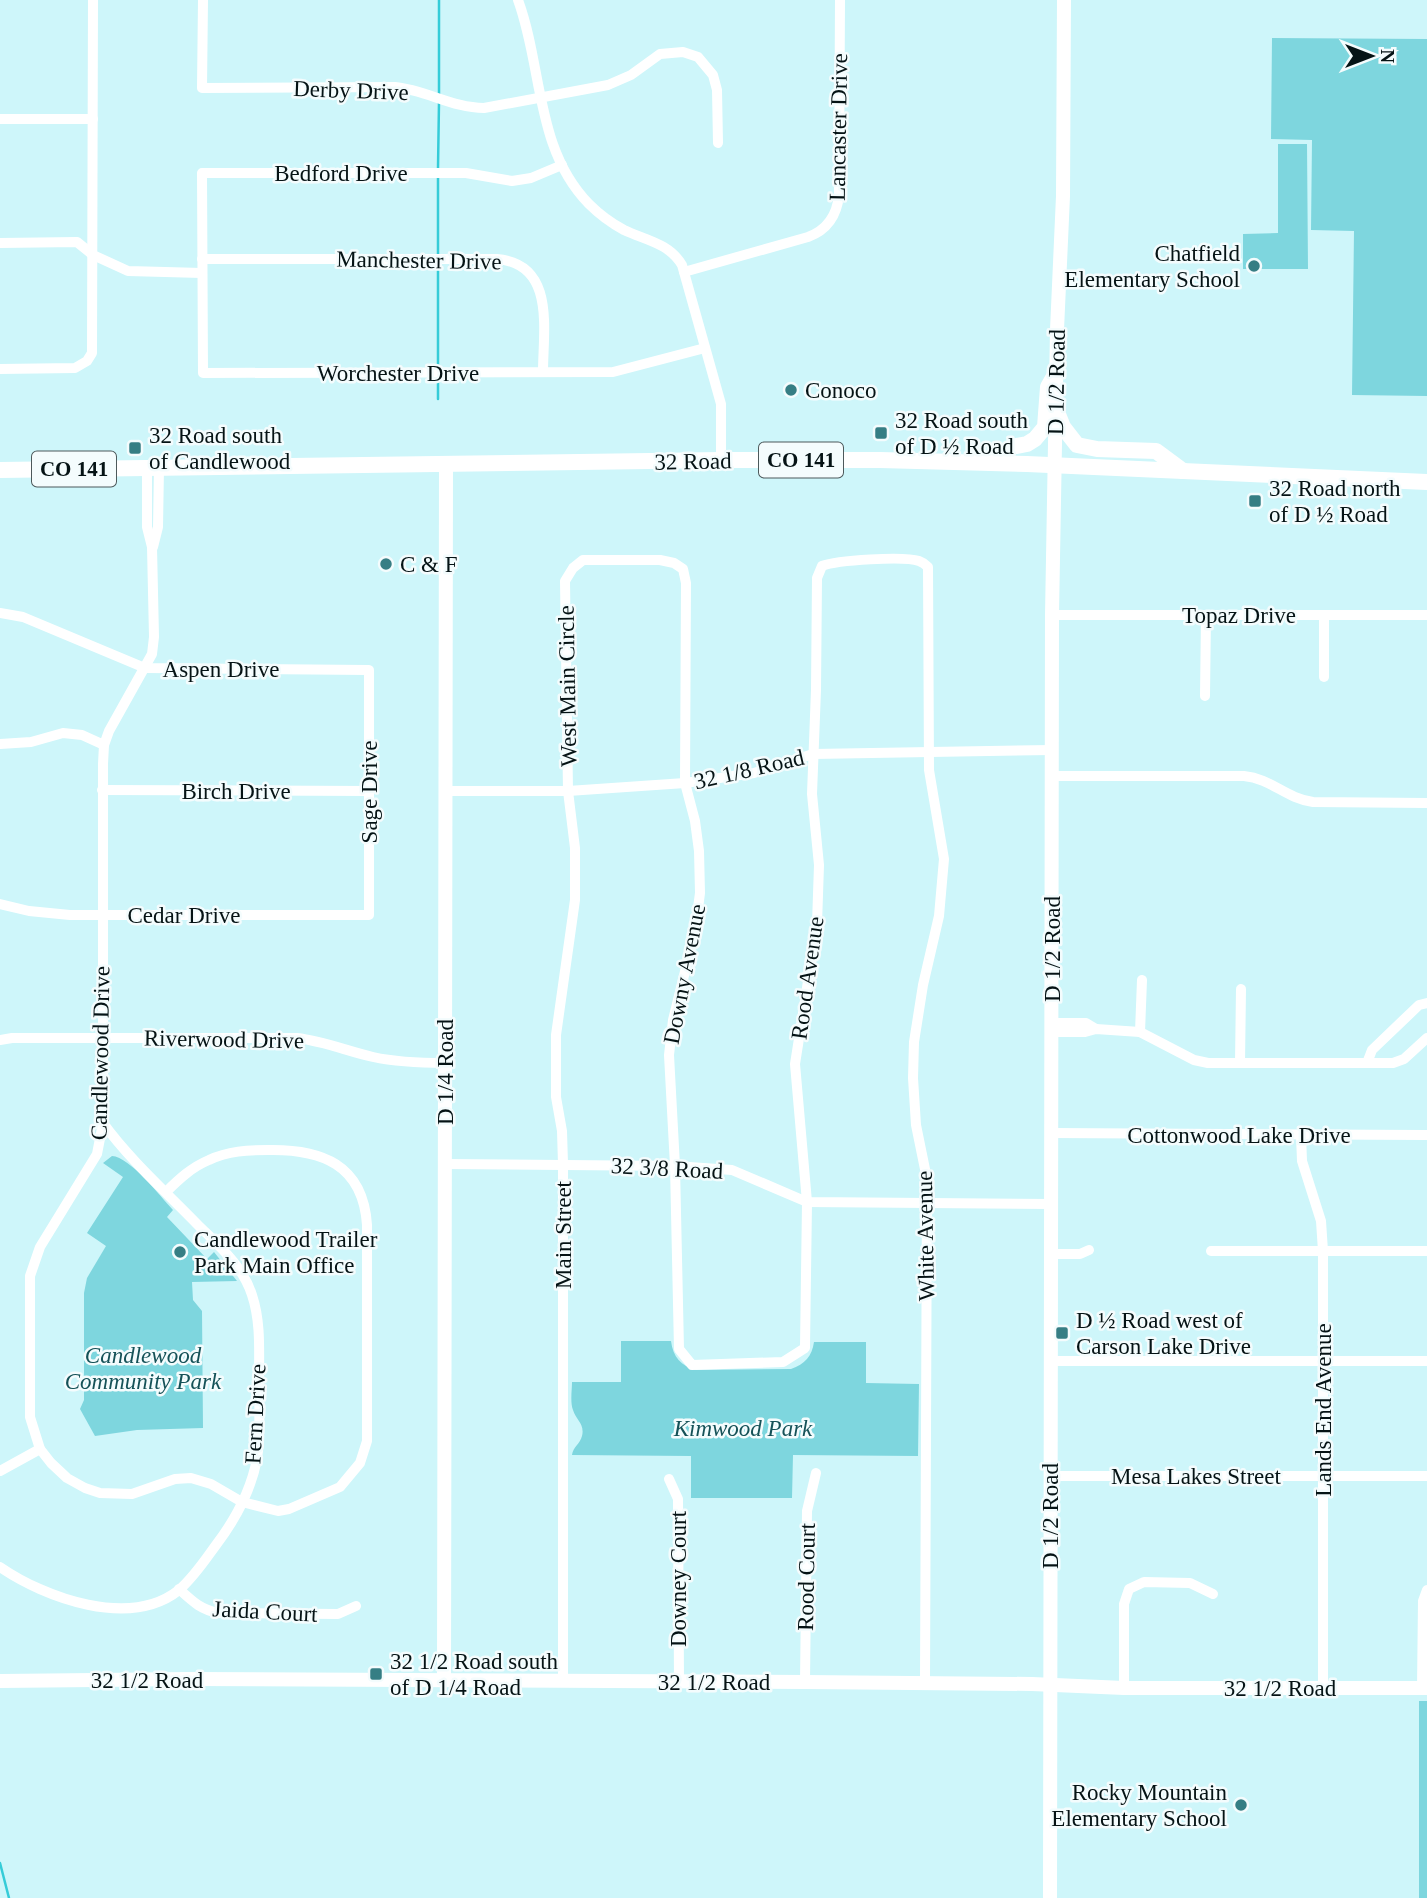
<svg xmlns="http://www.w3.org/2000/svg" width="1427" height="1898" font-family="Georgia,serif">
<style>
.green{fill:#7ed6de}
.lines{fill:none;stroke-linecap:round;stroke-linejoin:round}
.stream{stroke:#35ccd8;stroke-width:2.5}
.street{stroke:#fff;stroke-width:10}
.secondary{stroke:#fff;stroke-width:14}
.primary{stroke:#fff;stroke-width:16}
.poi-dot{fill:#367e84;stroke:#f4fcfd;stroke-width:2.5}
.labels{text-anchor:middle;stroke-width:5;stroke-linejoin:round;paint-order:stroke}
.shield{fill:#f4fcfd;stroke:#4d595b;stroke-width:2}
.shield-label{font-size:21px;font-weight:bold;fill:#051315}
.street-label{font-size:23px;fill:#051315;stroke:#f4fcfd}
.poi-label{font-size:23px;fill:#051315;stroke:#f4fcfd;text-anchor:start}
.park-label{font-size:23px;font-style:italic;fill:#155258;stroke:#f4fcfd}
</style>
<rect width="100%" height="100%" fill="#cef6fa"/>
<g class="green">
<polygon points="1272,38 1427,39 1427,396 1352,395 1354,231 1311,230 1312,140 1271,139"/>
<polygon points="1278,144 1307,144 1308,269 1243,269 1243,234 1278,233"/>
<path d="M 112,1156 C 130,1157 160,1196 173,1210 L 167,1217 L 207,1259 L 214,1252 L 237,1281 L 192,1282 L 193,1300 L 202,1311 L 203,1428 L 137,1430 L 95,1436 L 80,1409 L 84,1400 L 84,1293 L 87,1278 L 106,1246 L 87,1233 L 123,1177 L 103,1163 Z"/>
<path d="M 621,1341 L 671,1341 C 673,1357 681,1366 696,1370 L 791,1369 C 805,1364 812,1356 814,1342 L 866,1342 L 866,1383 L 919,1384 L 918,1456 L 793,1455 L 792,1498 L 691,1498 L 691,1456 L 572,1455 C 573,1447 580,1444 582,1436 C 585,1424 576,1420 573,1410 C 570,1402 572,1390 572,1382 L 621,1382 Z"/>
<rect x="1419" y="1701" width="8" height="197"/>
</g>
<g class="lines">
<g class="stream">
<polyline points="439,95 439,0"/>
<polyline points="438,168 439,102"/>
<polyline points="438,256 438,175"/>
<polyline points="438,368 438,263"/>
<polyline points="438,399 438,375"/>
<polyline points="0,1863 9,1898"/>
</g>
<g class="street">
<path d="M 203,0 L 202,88 L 395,87 C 426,90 453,108 484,108 L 608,85 L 631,75 L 660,54 L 683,52 L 698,57 L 713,75 L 717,90 L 718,143"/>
<path d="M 518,0 C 543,68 535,149 589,204 C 599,214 611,223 624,230 C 645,240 669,243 682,265 L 721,404 L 721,460"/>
<polyline points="0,119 93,119"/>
<polyline points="562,165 531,178 512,181 466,173 202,173 203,373 613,372 705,348"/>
<polyline points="0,243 77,242 93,255 128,271 202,273"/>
<path d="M 202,259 L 497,259 C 556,264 543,330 543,372"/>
<path d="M 684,272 L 808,237 C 827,230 837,215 839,195 L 840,0"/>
<polyline points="0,369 75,368 87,361 92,353 93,0"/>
<path d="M 147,468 L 147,527 L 152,547 L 154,637 L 152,654 L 109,731 L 104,745 L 103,764 L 103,1123 L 97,1154 L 40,1247 L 30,1276 L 30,1417 L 40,1449 L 51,1463 L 67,1478 L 85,1488 L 100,1493 L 132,1494 L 175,1479 L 191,1478 L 211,1484 L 242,1502 L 278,1511 L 289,1509 L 340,1487 L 360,1463 L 367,1441 L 367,1225 C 363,1164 321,1149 268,1150 C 248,1150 228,1151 209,1160 C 192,1167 179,1179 166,1192"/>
<polyline points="153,547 158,527 159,468"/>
<polyline points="0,613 23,617 145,668 369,670 369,915 70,915 29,911 0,904"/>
<polyline points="1052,615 1427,615"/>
<polyline points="1324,615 1324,677"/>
<polyline points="1205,696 1206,615"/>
<polyline points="0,744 31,742 63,733 82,735 104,745"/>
<path d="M 1052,776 L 1244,776 C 1272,779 1285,798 1313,802 L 1427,803"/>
<polyline points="102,790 370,791"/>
<polyline points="445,791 568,791 685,783 754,773 813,754 1052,750"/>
<polyline points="1051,1023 1086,1023 1096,1029"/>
<polyline points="1051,1032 1085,1032 1096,1029 1140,1032 1194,1060 1208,1063 1393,1063 1404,1059 1427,1038"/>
<polyline points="1140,1032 1142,980"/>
<path d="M 0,1040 L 12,1038 L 297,1038 C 323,1041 347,1051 373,1057 C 396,1062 421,1063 445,1063"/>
<polyline points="1240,1063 1241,989"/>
<polyline points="1367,1063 1372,1050 1419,1005 1427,1003"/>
<polyline points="1051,1133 1427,1135"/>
<polyline points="1301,1135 1302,1161 1321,1221 1323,1251 1323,1688"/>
<polyline points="445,1164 675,1166 732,1170 807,1202 1051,1204"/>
<polyline points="1211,1251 1427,1251"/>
<polyline points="1050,1254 1080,1254 1089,1250"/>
<polyline points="1050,1361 1427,1361"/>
<polyline points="0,1471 40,1449"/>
<polyline points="1050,1476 1427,1476"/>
<polyline points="669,1479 678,1499 679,1682"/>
<path d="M 0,1567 C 45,1598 130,1629 179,1590 C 194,1577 205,1560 216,1545 C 235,1520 251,1490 257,1459 C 261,1433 259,1405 259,1379 C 259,1351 261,1322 252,1295 C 243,1266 218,1245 197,1224 C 165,1191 130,1160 103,1123"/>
<path d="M 179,1589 C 192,1601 201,1610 219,1613 L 338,1614 L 356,1606"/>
<path d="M 563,1682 L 563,1164 L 562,1131 L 556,1097 L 556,1035 L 575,900 L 575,848 L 568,791 L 565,581 L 573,568 L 583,560 L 660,560 L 674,563 L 683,569 L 686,583 L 685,783 L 695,821 L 699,851 L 700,893 L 695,931 L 673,1020 L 669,1055 L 675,1166 L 679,1349 L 692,1365 L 783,1362 L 805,1348 L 807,1202 L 795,1064 L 817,924 L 819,865 L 812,794 L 816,690 L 817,578 L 822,566 C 837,560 904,556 919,561 C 922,562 926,565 928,567 L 929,770 L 944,859 L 939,916 L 923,985 L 914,1042 L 913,1078 L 916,1125 L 927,1179 L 925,1683"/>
<polyline points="805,1682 807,1511 816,1473"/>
<polyline points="1124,1688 1124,1604 1129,1589 1144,1582 1190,1583 1213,1594"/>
<polyline points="1422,1688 1423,1601 1427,1590"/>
</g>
<g class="secondary">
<polyline points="0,1681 190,1679 805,1682 1032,1684 1124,1688 1427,1688"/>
<polyline points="444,1681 446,464"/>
<polyline points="1050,1898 1052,615 1057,330 1063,196 1064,0"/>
</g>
<g class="primary">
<polyline points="1055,407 1063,427 1077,445 1097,449 1156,451 1183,471"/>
<polyline points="994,463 1011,447 1027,444 1035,439 1045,427 1048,387 1056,373"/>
<polyline points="0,470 721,460 880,460 1027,464 1427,482"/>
</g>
</g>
<g class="poi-dot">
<circle cx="1254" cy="266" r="7"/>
<circle cx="791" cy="390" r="7"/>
<rect x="874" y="426" width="14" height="14" rx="3.5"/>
<rect x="128" y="441" width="14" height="14" rx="3.5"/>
<rect x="1248" y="494" width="14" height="14" rx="3.5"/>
<circle cx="386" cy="564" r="7"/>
<circle cx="180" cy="1252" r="7"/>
<rect x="1055" y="1326" width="14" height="14" rx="3.5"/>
<rect x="369" y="1667" width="14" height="14" rx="3.5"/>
<circle cx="1241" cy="1805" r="7"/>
</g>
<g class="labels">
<g class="shield">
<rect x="759" y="442.5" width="84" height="35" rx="5"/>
<rect x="32" y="451.5" width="84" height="35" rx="5"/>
</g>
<g class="shield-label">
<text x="801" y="467">CO 141</text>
<text x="74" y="476">CO 141</text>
</g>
<g class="street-label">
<text transform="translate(351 90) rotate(2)" y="8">Derby Drive</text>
<text transform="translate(838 127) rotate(-89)" y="8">Lancaster Drive</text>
<text x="341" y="181">Bedford Drive</text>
<text transform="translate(419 260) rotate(1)" y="8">Manchester Drive</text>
<text x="398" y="381">Worchester Drive</text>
<text transform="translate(1056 382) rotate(-89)" y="8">D 1/2 Road</text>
<text transform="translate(693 461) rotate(-1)" y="8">32 Road</text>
<text x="1239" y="623">Topaz Drive</text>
<text x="221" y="677">Aspen Drive</text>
<text transform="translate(567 686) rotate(-91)" y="8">West Main Circle</text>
<text transform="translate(749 769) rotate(-13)" y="8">32 1/8 Road</text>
<text x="236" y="799">Birch Drive</text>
<text transform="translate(369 792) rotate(-90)" y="8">Sage Drive</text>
<text x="184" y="923">Cedar Drive</text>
<text transform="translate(1052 949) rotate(-90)" y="8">D 1/2 Road</text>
<text transform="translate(684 974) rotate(-79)" y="8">Downy Avenue</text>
<text transform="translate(807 978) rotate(-82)" y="8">Rood Avenue</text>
<text transform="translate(224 1039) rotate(1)" y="8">Riverwood Drive</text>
<text transform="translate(100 1053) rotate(-89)" y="8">Candlewood Drive</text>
<text transform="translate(445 1072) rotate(-90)" y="8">D 1/4 Road</text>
<text x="1239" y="1143">Cottonwood Lake Drive</text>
<text transform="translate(667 1168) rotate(3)" y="8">32 3/8 Road</text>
<text transform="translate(563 1235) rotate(-90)" y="8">Main Street</text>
<text transform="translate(925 1236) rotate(-91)" y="8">White Avenue</text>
<text transform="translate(1323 1410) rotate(-90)" y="8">Lands End Avenue</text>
<text transform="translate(255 1414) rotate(-87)" y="8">Fern Drive</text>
<text x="1196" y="1484">Mesa Lakes Street</text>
<text transform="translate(1050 1516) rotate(-90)" y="8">D 1/2 Road</text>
<text transform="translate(806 1577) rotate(-89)" y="8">Rood Court</text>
<text transform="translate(678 1579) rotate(-90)" y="8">Downey Court</text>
<text transform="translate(265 1611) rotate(3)" y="8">Jaida Court</text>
<text x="147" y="1688">32 1/2 Road</text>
<text x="714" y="1690">32 1/2 Road</text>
<text x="1280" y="1696">32 1/2 Road</text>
</g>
<g class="poi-label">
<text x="1240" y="261" text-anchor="end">Chatfield<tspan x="1240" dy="26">Elementary School</tspan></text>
<text x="805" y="398">Conoco</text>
<text x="895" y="428">32 Road south<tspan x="895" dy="26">of D ½ Road</tspan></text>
<text x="149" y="443">32 Road south<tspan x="149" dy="26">of Candlewood</tspan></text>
<text x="1269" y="496">32 Road north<tspan x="1269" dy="26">of D ½ Road</tspan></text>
<text x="400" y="572">C &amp; F</text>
<text x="194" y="1247">Candlewood Trailer<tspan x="194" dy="26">Park Main Office</tspan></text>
<text x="1076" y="1328">D ½ Road west of<tspan x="1076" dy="26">Carson Lake Drive</tspan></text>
<text x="390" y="1669">32 1/2 Road south<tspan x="390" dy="26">of D 1/4 Road</tspan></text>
<text x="1227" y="1800" text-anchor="end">Rocky Mountain<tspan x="1227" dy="26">Elementary School</tspan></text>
</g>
<g class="park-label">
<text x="143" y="1363">Candlewood<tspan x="143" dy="26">Community Park</tspan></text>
<text x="743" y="1436">Kimwood Park</text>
</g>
</g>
<g transform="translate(1371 56) rotate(90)" stroke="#f4fcfd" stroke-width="5" paint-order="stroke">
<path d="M0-5L12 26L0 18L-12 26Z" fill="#051315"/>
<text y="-10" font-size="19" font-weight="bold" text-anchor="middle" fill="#051315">N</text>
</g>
</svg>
